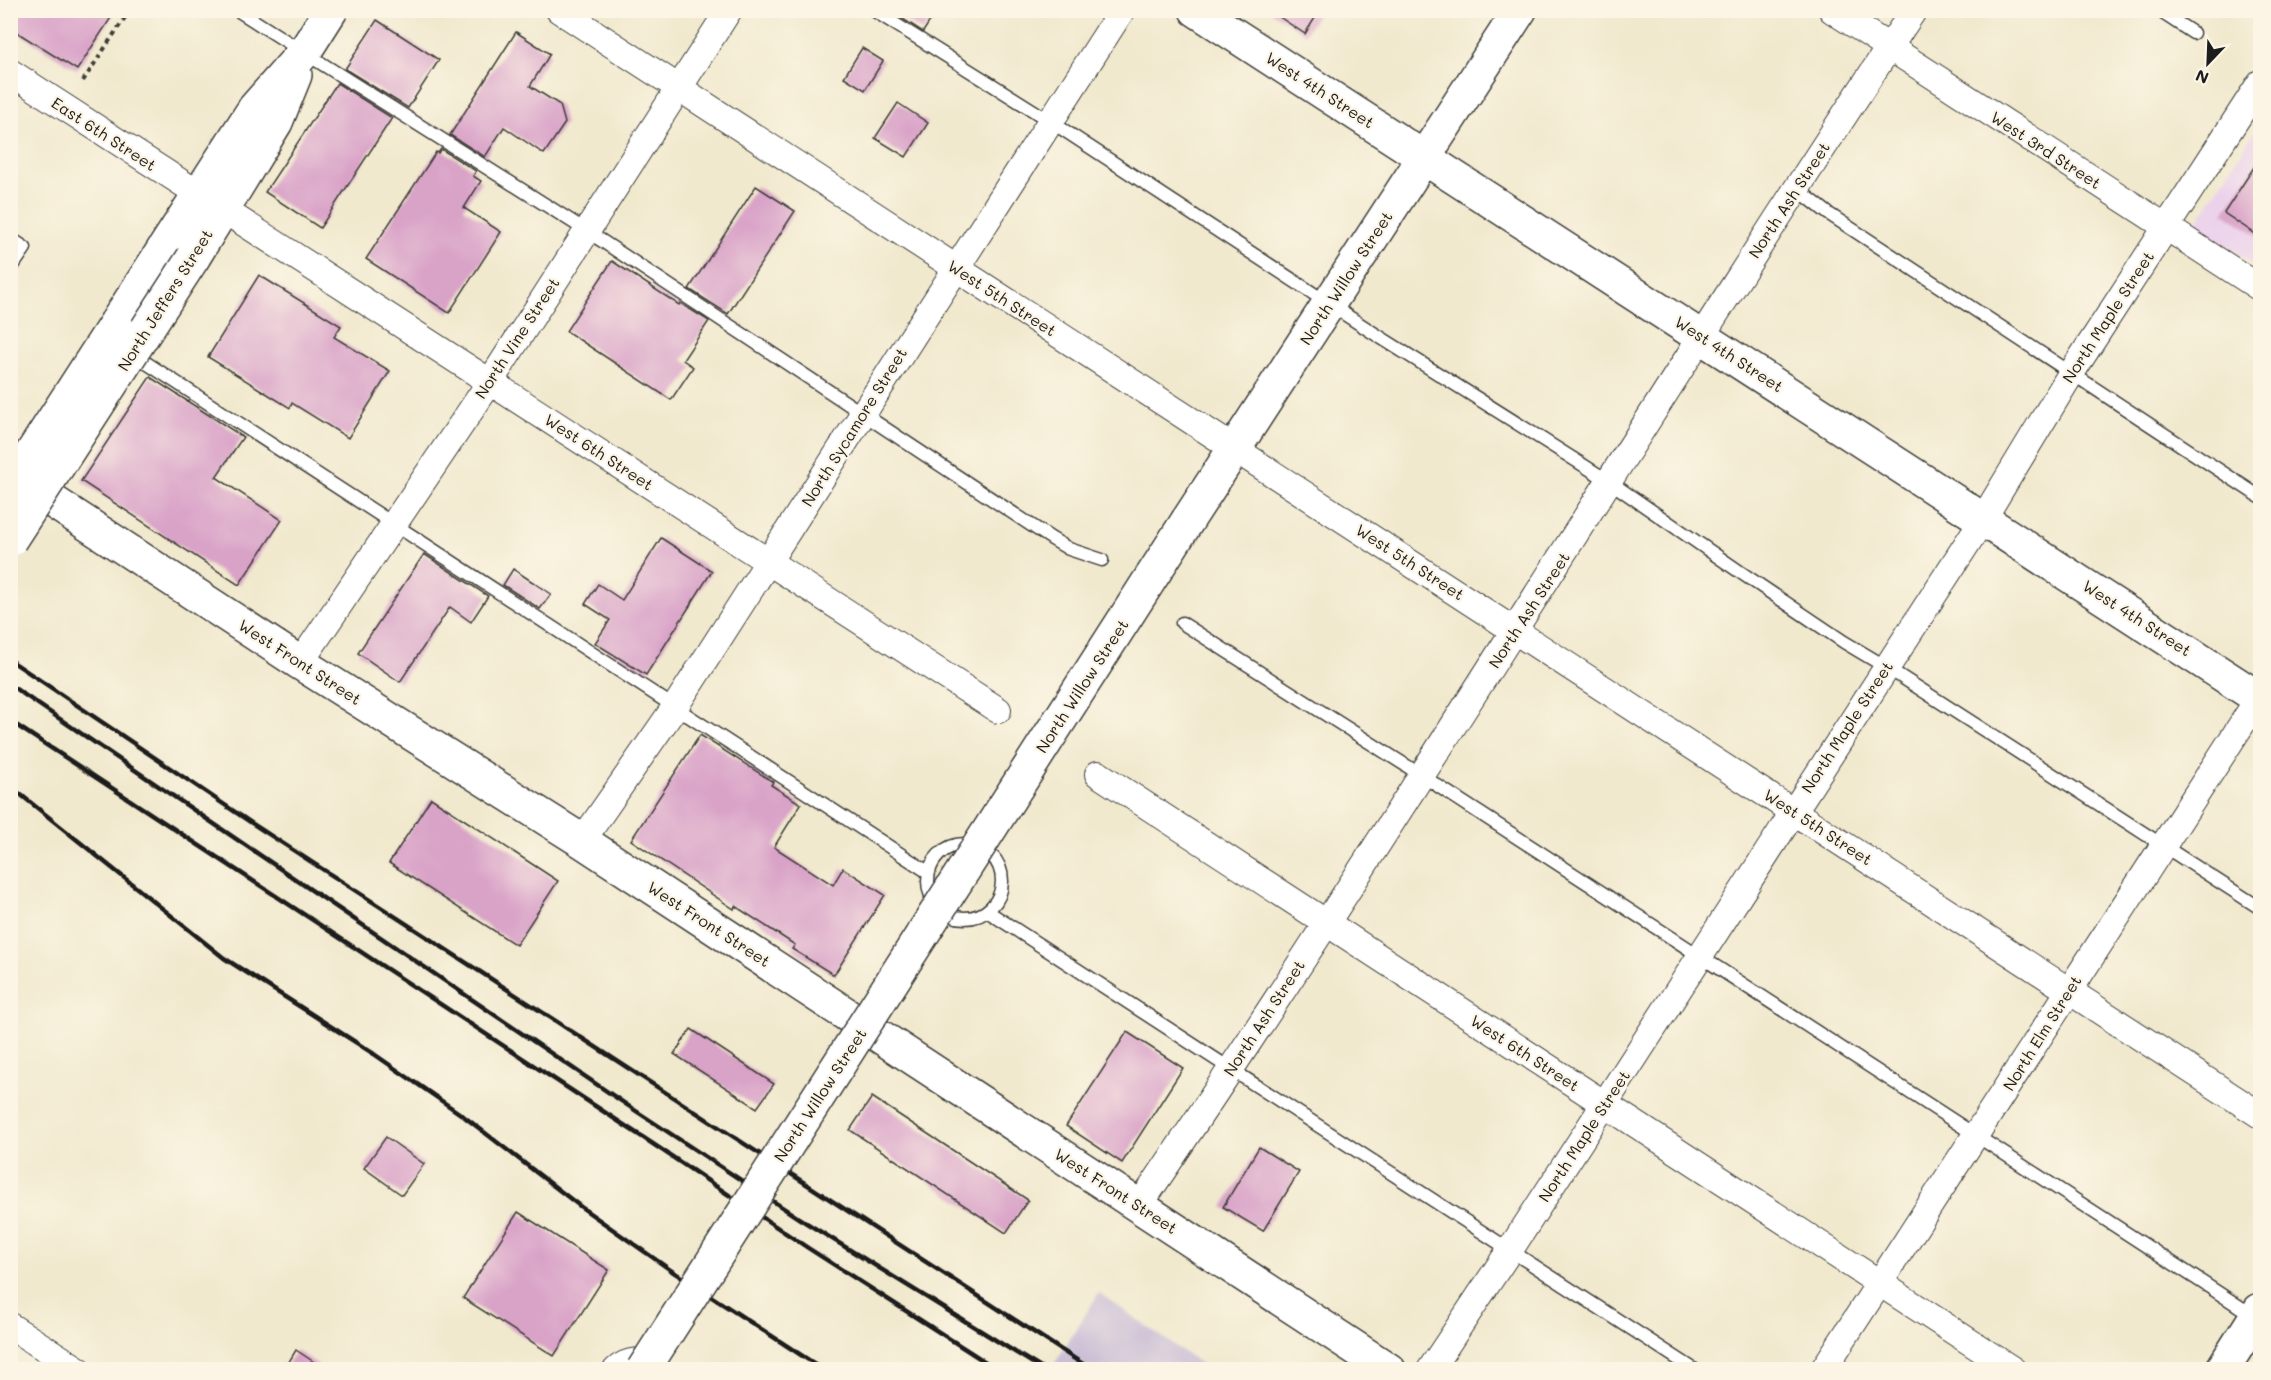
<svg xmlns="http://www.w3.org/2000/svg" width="2271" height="1380" font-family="Mali,sans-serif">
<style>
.built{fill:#ebd1ec}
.industrial{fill:#cbbfd6}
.building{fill:#d9a3c8}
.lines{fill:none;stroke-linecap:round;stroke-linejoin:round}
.lane-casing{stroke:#3c3b37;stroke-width:15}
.street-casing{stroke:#3c3b37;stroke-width:28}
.secondary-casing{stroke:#3c3b37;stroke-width:36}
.highway-casing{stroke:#3c3b37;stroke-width:36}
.path{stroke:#3c3b37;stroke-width:4;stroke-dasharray:4.5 4.5;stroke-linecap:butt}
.lane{stroke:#fff;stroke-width:12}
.street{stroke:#fff;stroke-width:26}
.secondary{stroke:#fff;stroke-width:33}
.highway{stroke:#fff;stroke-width:33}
.rail{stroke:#1c1c1c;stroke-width:4.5}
.secondary-bridge-casing{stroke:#3c3b37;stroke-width:36;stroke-linecap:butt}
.highway-bridge-casing{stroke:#3c3b37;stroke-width:36;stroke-linecap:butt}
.secondary-bridge{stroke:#fff;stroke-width:33}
.highway-bridge{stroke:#fff;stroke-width:33}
.labels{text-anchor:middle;stroke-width:4.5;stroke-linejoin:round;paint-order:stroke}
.street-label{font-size:16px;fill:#1c1c1c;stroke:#fcf5e5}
</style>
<rect width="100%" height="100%" fill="#fcf5e5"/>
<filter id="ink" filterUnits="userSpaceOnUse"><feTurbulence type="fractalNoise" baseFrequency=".0167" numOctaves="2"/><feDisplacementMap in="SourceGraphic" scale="12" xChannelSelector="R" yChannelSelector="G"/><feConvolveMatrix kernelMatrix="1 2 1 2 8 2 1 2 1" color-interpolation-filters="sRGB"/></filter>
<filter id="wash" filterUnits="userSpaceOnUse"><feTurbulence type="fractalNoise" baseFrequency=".008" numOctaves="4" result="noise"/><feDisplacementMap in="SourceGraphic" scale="24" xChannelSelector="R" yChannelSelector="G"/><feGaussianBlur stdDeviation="1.35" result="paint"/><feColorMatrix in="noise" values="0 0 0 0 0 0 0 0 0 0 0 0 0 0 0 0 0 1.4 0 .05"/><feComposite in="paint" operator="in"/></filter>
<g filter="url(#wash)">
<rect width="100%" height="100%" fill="#f1e9ce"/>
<polygon class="built" points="2260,123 2260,268 2195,225"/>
<polygon class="industrial" points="1099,1293 1208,1369 1051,1369"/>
<g id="blocks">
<g class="building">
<polygon points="10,10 116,10 77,70 10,28"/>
<polygon points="889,10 937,10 923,32"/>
<polygon points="1269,10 1320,10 1305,34"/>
<polygon points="377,20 439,60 408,108 345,69"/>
<polygon points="516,32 550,54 530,86 560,105 565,123 544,154 504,127 485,157 450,135"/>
<polygon points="862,48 883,61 865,90 844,77"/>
<polygon points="337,83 392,118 320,228 265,192"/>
<polygon points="898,103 928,123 906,157 875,138"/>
<polygon points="441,149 476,171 473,176 481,181 464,208 501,232 449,313 366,259 436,152 438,153"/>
<polygon points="2260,158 2260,237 2224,213"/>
<polygon points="756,186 795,211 728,314 689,289"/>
<polygon points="612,261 679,305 680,303 709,321 683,360 693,367 671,400 566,331"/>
<polygon points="259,275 341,326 334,337 390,371 348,438 292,403 290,408 208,357"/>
<polygon points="150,377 243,437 216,477 282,520 239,585 81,481"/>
<polygon points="661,538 712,571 646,675 595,643 610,620 585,604 598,584 622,600"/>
<polygon points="424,554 488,596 471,622 450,607 400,682 358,653"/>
<polygon points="513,569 551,594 540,609 503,585"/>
<polygon points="700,735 773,782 771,785 801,804 774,847 833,885 843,868 885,895 834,975 792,949 795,945 735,906 734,909 631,840"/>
<polygon points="431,798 558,881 516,945 389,863"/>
<polygon points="691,1029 774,1084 757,1108 674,1054"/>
<polygon points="1127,1032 1183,1068 1122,1163 1066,1126"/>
<polygon points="872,1097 1028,1200 1006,1233 850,1130"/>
<polygon points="386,1137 424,1164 402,1195 364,1168"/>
<polygon points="1259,1147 1299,1172 1263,1231 1223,1207"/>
<polygon points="518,1212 609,1270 554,1356 463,1298"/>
<polygon points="296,1350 326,1370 284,1370"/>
</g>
</g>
</g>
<g filter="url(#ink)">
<use href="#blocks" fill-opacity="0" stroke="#3c3b37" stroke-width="1.5"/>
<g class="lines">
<g class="lane-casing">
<g id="lane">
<polyline points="237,10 587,231 1052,539 1069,549 1102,560"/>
<polyline points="873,10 1050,121 1372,332 1610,482 1743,574 1844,642 1886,667 2260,908"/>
<polyline points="2158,10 2193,33"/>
<polyline points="1796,188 1829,214 2260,497"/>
<polyline points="10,238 25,248 10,270"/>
<polyline points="145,362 928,872"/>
<polyline points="1182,623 1421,775 2254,1316"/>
<circle cx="965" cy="881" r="37"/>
<polyline points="987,911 1695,1370"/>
</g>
</g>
<g class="street-casing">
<g id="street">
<polyline points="559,10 2260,1115"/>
<polyline points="1832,10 2260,288"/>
<polyline points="10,72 998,710"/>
<polyline points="300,663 490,382 729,10"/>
<polyline points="1098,774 2013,1370"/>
<polyline points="582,841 675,707 1122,10"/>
<path d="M 1139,1206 C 1406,813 1650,406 1914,10"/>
<polyline points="10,1326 79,1370"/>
<path d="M 616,1370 C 627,1360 645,1357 655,1370"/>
<polyline points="1430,1370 1510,1250 1983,519 2072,372 2260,83"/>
<path d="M 1823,1370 C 1969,1145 2115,921 2260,696"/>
</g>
</g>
<g class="secondary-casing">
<g id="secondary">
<polyline points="1196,10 2260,699"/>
<polyline points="17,478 300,663 582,841 1389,1370"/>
<polyline points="1188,520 1520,10"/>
<polyline points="2222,1370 2260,1310"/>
</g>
</g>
<g class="highway-casing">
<g id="highway">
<polyline points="193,258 276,122 295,75"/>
<polyline points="116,323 254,109 305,51 331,10"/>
</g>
</g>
<polyline class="path" points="83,81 130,10"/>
<use href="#lane" class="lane"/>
<use href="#street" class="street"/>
<use href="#secondary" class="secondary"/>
<use href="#highway" class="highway"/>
<g class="rail">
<polyline points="10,660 253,824 1092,1370"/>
<polyline points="10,685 627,1105 800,1219 1044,1370"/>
<polyline points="10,721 659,1148 808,1248 998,1370"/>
<polyline points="10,786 224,958 374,1054 462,1115 581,1207 672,1271 824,1370"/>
</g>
<g class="secondary-bridge-casing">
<polyline id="secondary-bridge" points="643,1370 1188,520"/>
</g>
<g class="highway-bridge-casing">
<g id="highway-bridge">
<polyline points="10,487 116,323"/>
<polyline points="10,540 193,258"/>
</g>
</g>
<use href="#secondary-bridge" class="secondary-bridge"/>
<use href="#highway-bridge" class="highway-bridge"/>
</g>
</g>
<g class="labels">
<g class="street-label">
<text transform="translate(1320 90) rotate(33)" y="6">West 4th Street</text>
<text transform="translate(104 134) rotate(33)" y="6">East 6th Street</text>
<text transform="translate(2046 150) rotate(33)" y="6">West 3rd Street</text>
<text transform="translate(1789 200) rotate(-57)" y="6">North Ash Street</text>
<text transform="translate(1346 278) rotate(-57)" y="6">North Willow Street</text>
<text transform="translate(1002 298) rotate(33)" y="6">West 5th Street</text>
<text transform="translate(165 300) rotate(-58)" y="6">North Jeffers Street</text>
<text transform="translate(2108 317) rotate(-57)" y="6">North Maple Street</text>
<text transform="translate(517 338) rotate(-57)" y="6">North Vine Street</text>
<text transform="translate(1729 354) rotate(33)" y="6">West 4th Street</text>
<text transform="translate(854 427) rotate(-58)" y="6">North Sycamore Street</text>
<text transform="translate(599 452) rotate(33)" y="6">West 6th Street</text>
<text transform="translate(1410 562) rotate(33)" y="6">West 5th Street</text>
<text transform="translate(1529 610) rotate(-57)" y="6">North Ash Street</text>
<text transform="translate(2137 618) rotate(33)" y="6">West 4th Street</text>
<text transform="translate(300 662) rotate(33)" y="6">West Front Street</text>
<text transform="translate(1082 686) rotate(-57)" y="6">North Willow Street</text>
<text transform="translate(1847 727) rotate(-57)" y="6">North Maple Street</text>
<text transform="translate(1818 827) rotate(33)" y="6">West 5th Street</text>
<text transform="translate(709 924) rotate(33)" y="6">West Front Street</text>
<text transform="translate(1264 1018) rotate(-57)" y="6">North Ash Street</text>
<text transform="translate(2042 1033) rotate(-58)" y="6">North Elm Street</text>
<text transform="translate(1525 1053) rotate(33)" y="6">West 6th Street</text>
<text transform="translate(820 1095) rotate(-57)" y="6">North Willow Street</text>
<text transform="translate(1584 1136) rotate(-57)" y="6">North Maple Street</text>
<text transform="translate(1116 1191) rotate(33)" y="6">West Front Street</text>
</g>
</g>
<rect width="2271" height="1380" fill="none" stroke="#fcf5e5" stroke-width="36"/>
<g transform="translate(2208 63) rotate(203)" stroke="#fcf5e5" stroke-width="4.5" paint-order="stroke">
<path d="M0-4.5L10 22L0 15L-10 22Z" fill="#1c1c1c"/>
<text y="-9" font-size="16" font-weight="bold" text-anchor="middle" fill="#1c1c1c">N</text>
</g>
</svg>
